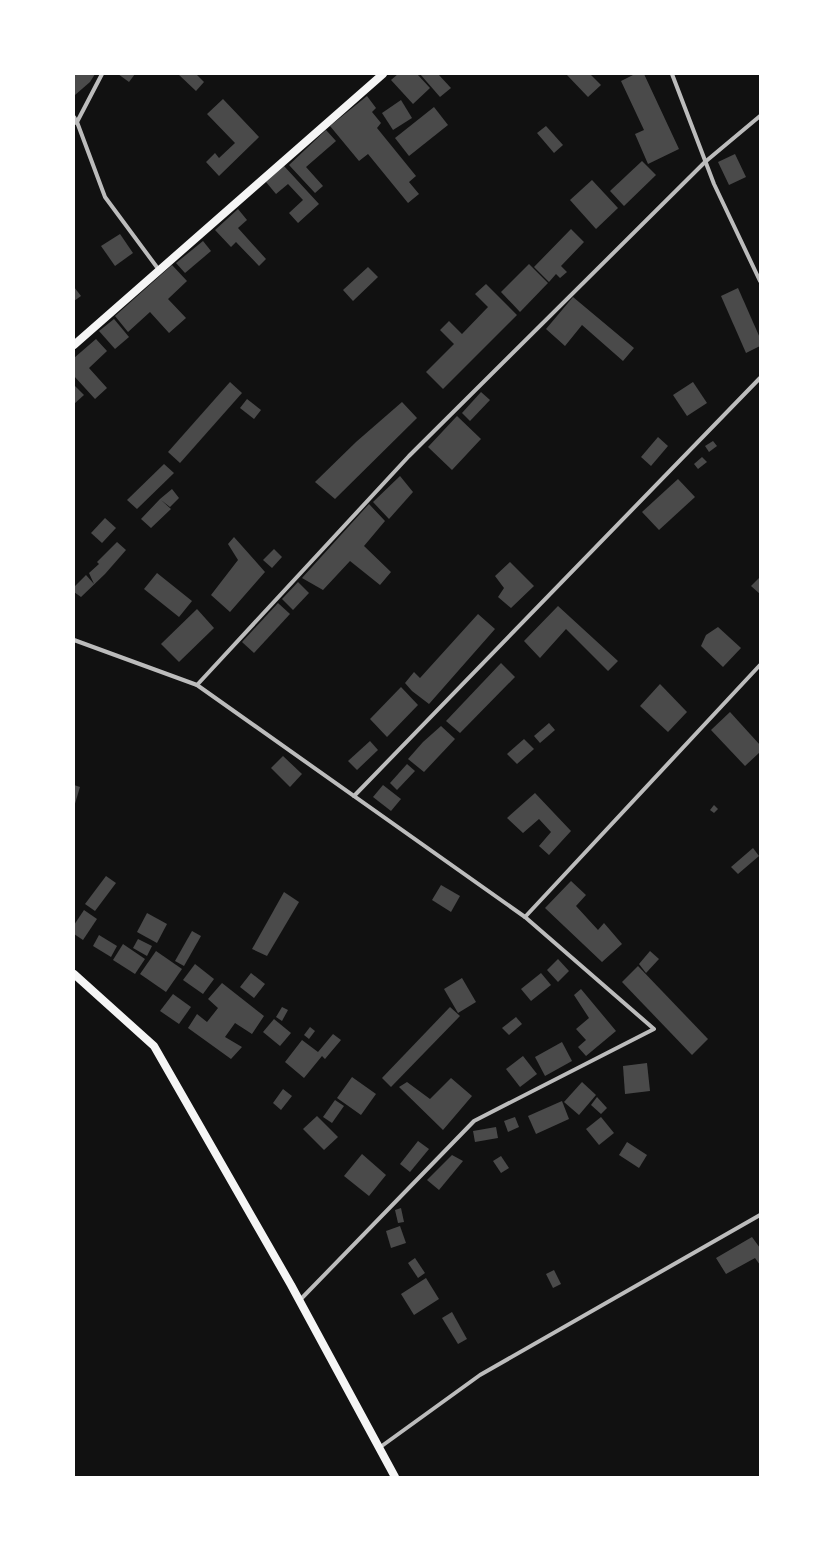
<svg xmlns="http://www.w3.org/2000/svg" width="834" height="1551" font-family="Manrope,sans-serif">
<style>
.building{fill:#4a4a4a}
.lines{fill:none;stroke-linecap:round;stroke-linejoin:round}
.minor{stroke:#bcbcbc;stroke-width:4}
.secondary{stroke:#f5f5f5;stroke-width:8}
</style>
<rect width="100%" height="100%" fill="#111"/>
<g class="building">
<polygon points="74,74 95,74 90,82 75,95"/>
<polygon points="118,74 135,74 129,82"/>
<polygon points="178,74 196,74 204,82 196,91"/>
<polygon points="398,74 417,74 430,88 413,104 391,80"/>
<polygon points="420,74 438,74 451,88 440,97"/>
<polygon points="566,74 590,74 601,85 588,97"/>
<polygon points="635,74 644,74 679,149 648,164 635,134 644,130 621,81"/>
<polygon points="367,96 376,108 372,112 381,123 377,128 416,176 409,182 419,194 408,203 368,154 359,161 330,126"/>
<polygon points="223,99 259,137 219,176 206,162 215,153 219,158 235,143 207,114"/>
<polygon points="401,100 412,118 393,130 382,113"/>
<polygon points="434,107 448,125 409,156 395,138"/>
<polygon points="546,126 563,145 554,153 537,133"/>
<polygon points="326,130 336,141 306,167 323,186 315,193 289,165"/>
<polygon points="735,154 746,177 729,185 718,162"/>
<polygon points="642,161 656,175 624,206 610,191"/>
<polygon points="284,166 319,204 298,223 289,213 303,200 288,184 276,194 266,182"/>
<polygon points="592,180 618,208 596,229 570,200"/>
<polygon points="238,209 247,220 238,228 266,259 259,266 236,242 231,247 215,230"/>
<polygon points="571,229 584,242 561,266 567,272 560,278 556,274 549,282 534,267"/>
<polygon points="120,234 133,253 115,266 101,246"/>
<polygon points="203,241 211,251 185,273 176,263"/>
<polygon points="529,264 548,283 520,312 501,292"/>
<polygon points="172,265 187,281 168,299 186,318 169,333 150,312 128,332 115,316"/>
<polygon points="368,267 378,277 353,301 343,290"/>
<polygon points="486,284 517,315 443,389 426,372 454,344 440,330 449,321 462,334 488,307 475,294"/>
<polygon points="74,287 81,296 74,301"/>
<polygon points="738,288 760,338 760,346 746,353 721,296"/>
<polygon points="573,297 634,348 623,361 582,325 565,346 546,329"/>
<polygon points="114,319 129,337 115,349 99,331"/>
<polygon points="96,339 107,351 89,368 107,388 95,399 74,376 74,358"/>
<polygon points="230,382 242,393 180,463 168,452"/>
<polygon points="693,382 707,403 687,416 673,395"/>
<polygon points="74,385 84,395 74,404"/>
<polygon points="481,392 490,400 470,421 462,413"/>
<polygon points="247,399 261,410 254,419 240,408"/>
<polygon points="402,402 417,418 335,499 315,482 356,442"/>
<polygon points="457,416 481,439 452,470 428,447"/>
<polygon points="658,437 668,446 651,466 641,457"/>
<polygon points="713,441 717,446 709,452 705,446"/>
<polygon points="702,457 707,462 698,469 694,464"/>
<polygon points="164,464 174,473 137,509 127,500"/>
<polygon points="400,476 413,492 389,519 373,502"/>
<polygon points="678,479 695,497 659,530 642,512"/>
<polygon points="172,489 179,498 170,507 161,500 171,509 151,528 141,519 160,499"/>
<polygon points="369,504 385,521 364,546 391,572 380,585 350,561 323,590 302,578"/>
<polygon points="105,518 116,528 102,543 91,533"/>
<polygon points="234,537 265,572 230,612 211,595 238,560 228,544"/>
<polygon points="117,542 126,550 105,574 81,597 74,592 74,587 86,575 94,584 89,573 99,564 97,562"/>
<polygon points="274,549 282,557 272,568 263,560"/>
<polygon points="510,562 534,586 511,608 498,597 504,588 495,576"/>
<polygon points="157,573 192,601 179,617 144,589"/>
<polygon points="760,577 760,594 751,586"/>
<polygon points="298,582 309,593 293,610 282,599"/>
<polygon points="278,603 290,614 254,653 242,642"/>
<polygon points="558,606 618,661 608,671 566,629 540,658 524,641"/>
<polygon points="197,609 214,628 179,662 161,644"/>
<polygon points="478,614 495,629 429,704 412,691 405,683 414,672 420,678"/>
<polygon points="718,627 741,648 723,667 701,646 706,635"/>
<polygon points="501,663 515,677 460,733 446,721"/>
<polygon points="660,684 687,712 668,732 640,706"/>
<polygon points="401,687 418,705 387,737 370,719"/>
<polygon points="730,712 760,745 760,752 745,766 711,730"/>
<polygon points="549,723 555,730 540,743 534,736"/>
<polygon points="441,726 455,739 424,772 408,759 423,742"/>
<polygon points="524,739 534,749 517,764 507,754"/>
<polygon points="370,741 378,750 357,770 348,761"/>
<polygon points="283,756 302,774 290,787 271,768"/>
<polygon points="407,764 415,771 397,790 390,783"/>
<polygon points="74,785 80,787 74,807"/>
<polygon points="383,785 401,799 391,811 373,797"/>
<polygon points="535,793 571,831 549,855 539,846 551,832 539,819 523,833 507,818"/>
<polygon points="714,805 718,809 714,813 710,810"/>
<polygon points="753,848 759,856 738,874 731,867"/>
<polygon points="106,876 116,883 95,911 85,904"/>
<polygon points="571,881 586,895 576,906 598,930 604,923 622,944 602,962 545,908"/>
<polygon points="441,885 460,896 451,912 432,900"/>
<polygon points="284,892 299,902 267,956 252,949"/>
<polygon points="84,910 97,919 83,940 74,934 74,925"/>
<polygon points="147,913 167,924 157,943 137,932"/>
<polygon points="192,931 201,936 184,966 175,961"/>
<polygon points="99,935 117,946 111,957 93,946"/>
<polygon points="138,939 152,946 147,956 133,948"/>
<polygon points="123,944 145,959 135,974 113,960"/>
<polygon points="156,951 182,969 166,992 140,974"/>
<polygon points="650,951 659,959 646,973 639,964"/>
<polygon points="558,959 569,971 558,982 547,970"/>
<polygon points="195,964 214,979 203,994 183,980"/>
<polygon points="638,966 708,1039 692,1055 622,982"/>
<polygon points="251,973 265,984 254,998 240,987"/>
<polygon points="541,973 551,985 531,1001 521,989"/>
<polygon points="462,978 476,1002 458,1013 444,989"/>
<polygon points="222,983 264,1016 252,1034 235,1023 225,1037 242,1047 231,1059 188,1028 197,1014 207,1022 218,1008 208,999"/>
<polygon points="581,989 616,1031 586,1056 578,1047 586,1040 576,1029 589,1018 574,995"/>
<polygon points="173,994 191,1007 179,1024 160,1011"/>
<polygon points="282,1007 288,1010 282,1021 276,1017"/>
<polygon points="450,1007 460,1016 391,1087 382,1078"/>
<polygon points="516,1017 522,1024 509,1035 502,1028"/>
<polygon points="274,1019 291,1033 280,1046 263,1032"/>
<polygon points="310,1027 315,1031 309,1039 304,1035"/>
<polygon points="333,1034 341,1040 325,1059 322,1056 304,1078 285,1062 302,1040 318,1052"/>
<polygon points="562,1042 572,1061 545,1076 535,1057"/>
<polygon points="523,1056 537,1074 520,1087 506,1069"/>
<polygon points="647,1063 650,1091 625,1094 623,1066"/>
<polygon points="352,1077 376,1094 361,1115 337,1098"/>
<polygon points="451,1078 472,1096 443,1130 399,1087 407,1082 430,1099"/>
<polygon points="582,1082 596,1095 579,1115 564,1102"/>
<polygon points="283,1089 292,1096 281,1110 273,1103"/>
<polygon points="597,1097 607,1108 601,1114 591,1105"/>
<polygon points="335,1100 344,1106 332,1123 323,1117"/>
<polygon points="562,1101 569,1119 536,1134 528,1116"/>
<polygon points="317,1116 338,1137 324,1150 303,1129"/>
<polygon points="515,1117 519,1127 508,1132 504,1121"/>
<polygon points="601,1117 614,1133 599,1145 586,1129"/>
<polygon points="496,1127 498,1138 475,1142 473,1131"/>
<polygon points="418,1141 429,1149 410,1172 400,1164"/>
<polygon points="627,1142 647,1155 639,1168 619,1155"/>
<polygon points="362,1154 386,1175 369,1196 344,1176"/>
<polygon points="452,1155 463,1161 439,1190 427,1180"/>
<polygon points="501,1156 509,1168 501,1173 493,1161"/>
<polygon points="401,1208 404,1222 398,1223 395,1210"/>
<polygon points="400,1226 406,1243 391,1248 386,1231"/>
<polygon points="752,1237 760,1248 760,1265 755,1258 726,1274 716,1258"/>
<polygon points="415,1258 425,1273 418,1278 408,1263"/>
<polygon points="554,1270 561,1284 553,1288 546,1274"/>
<polygon points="426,1278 439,1299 414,1315 401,1294"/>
<polygon points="452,1312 467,1339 458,1344 442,1318"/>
</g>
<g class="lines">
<g class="minor">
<polyline points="102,74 77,122 105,197 159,270"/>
<polyline points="672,74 714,184 760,281"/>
<polyline points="74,117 77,122 74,123"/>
<polyline points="74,640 197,685 525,917 654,1029 474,1121 299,1301"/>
<polyline points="197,685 409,456 705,162 760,116"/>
<polyline points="354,796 760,378"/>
<polyline points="525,917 760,665"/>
<polyline points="379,1448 480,1375 760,1215"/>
</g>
<g class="secondary">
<polyline points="74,345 383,74"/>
<polyline points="74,974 154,1046 291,1285 395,1477"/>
</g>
</g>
<rect width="834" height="1551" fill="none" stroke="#ffffff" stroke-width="150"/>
</svg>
